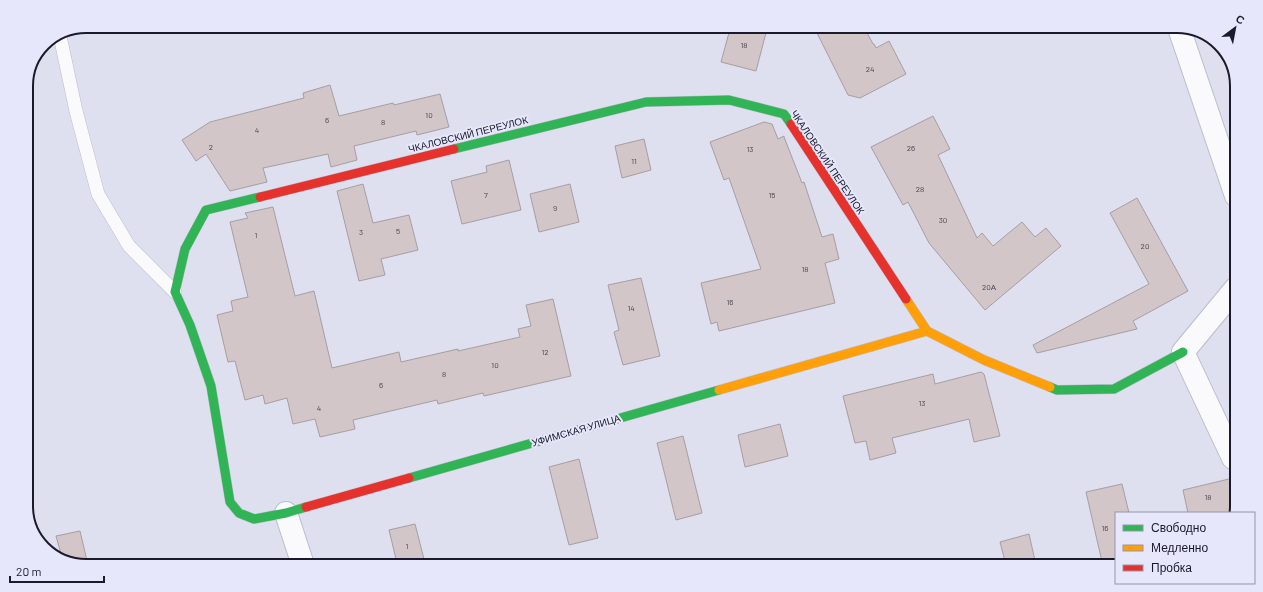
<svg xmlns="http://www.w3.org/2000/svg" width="1263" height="592" font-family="Barlow,sans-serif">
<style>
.building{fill:#d2c6c8;stroke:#a69ea1}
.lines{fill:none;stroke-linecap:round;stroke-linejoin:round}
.lane-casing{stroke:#bcbdcd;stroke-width:14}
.street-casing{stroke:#bcbdcd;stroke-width:24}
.fast-casing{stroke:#bcbdcd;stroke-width:10}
.slow-casing{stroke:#bcbdcd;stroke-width:10}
.jam-casing{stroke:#bcbdcd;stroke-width:10}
.lane{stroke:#fafafd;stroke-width:13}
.street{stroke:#fafafd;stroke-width:22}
.fast{stroke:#30b455;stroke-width:9}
.slow{stroke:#ff9f0a;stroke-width:9}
.jam{stroke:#e5322d;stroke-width:9}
.labels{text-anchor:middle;stroke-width:4;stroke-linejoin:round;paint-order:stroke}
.number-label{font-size:8px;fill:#494553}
.street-label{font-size:10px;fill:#1b1a2c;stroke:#e6e7fb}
.rim{fill:none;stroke:#1b1a2c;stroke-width:2}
</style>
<rect width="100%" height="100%" fill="#dedfef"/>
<g class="building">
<polygon points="730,29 767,29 756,71 721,62"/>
<polygon points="815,29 865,29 873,44 874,44 876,48 889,41 906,74 860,98 848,95"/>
<polygon points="330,85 339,116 393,103 394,105 440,94 449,127 417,135 416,131 354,146 357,160 331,167 328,154 263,168 267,182 230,191 206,154 196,161 182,140 210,122 304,98 303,93"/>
<polygon points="933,116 950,149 938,155 977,238 982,233 993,246 1022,222 1035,237 1046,228 1061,246 985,310 929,243 908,202 903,205 871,147"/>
<polygon points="764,122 772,124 778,139 784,136 784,137 802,183 804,182 822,237 833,234 839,259 825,263 835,303 719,331 717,322 711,324 701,283 761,269 729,178 724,180 710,142"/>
<polygon points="644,139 651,170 622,178 615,146"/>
<polygon points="509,160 521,210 462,224 451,181 487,172 486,166"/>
<polygon points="363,184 373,223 409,215 418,250 381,259 385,275 359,281 337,191"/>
<polygon points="570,184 579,222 539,232 530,194"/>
<polygon points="1137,198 1188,291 1133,321 1137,329 1037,353 1033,345 1149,284 1110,213"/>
<polygon points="273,207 295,296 314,291 332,368 399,352 401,362 458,349 458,351 520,337 518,329 531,326 526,305 553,299 571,376 484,396 483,393 438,404 437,400 353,420 355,429 320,437 315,419 293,424 287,398 265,404 263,395 245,400 235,361 228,362 217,315 233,311 231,301 248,297 230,222 248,218 245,213"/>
<polygon points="641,278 660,356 623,365 614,332 619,330 608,285"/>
<polygon points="981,372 984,374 1000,436 974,442 969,419 892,438 896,453 870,460 866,441 855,443 843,396 933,374 935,384"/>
<polygon points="780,424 788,456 745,467 738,435"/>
<polygon points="683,436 702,513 676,520 657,443"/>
<polygon points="579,459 598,538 569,545 549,467"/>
<polygon points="1233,478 1233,513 1188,513 1183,490"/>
<polygon points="1122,484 1129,513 1116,513 1116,566 1103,566 1086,492"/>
<polygon points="415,524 425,563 397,563 389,530"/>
<polygon points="80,531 87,561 63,561 56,536"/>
<polygon points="1029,534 1036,565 1006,565 1000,542"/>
</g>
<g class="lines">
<g class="lane-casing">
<polyline id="lane" points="60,36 76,111 98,194 129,246 175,292"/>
</g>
<g class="street-casing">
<g id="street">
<polyline points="1180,31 1236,196"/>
<polyline points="1233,458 1183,352 1235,289"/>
<polyline points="286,513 302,562"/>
</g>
</g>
<g class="fast-casing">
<g id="fast">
<polyline points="454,149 646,102 729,100 784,114 791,124"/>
<polyline points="260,197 206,210 185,249 175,292 190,325 211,386 230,502 239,513 254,519 286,513 306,507"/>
<polyline points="1050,387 1057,390 1114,389 1183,352"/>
<polyline points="409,478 719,390"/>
</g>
</g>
<g class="slow-casing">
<g id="slow">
<polyline points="906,299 927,331 984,360 1050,387"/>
<polyline points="719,390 927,331"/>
</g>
</g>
<g class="jam-casing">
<g id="jam">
<polyline points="791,124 906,299"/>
<polyline points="260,197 454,149"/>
<polyline points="306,507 409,478"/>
</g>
</g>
<use href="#lane" class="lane"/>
<use href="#street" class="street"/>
<use href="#fast" class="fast"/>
<use href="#slow" class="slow"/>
<use href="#jam" class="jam"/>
</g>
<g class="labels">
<g class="number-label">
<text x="744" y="48">18</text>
<text x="870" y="72">24</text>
<text x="429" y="118">10</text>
<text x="327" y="123">6</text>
<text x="383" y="125">8</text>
<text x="257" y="133">4</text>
<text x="211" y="150">2</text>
<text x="911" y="151">26</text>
<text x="750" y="152">13</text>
<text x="634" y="164">11</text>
<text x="920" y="192">28</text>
<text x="486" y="198">7</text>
<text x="772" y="198">15</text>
<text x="555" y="211">9</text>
<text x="943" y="223">30</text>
<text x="398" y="234">5</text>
<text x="361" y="235">3</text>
<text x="256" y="238">1</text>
<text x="1145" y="249">20</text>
<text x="805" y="272">18</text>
<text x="989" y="290">20А</text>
<text x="730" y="305">16</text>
<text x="631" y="311">14</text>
<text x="545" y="355">12</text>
<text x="495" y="368">10</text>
<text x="444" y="377">8</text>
<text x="381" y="388">6</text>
<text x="922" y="406">13</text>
<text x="319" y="411">4</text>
<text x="1208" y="500">18</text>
<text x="1105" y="531">16</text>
<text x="407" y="549">1</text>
</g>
<g class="street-label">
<text transform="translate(468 134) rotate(-14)" y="4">ЧКАЛОВСКИЙ ПЕРЕУЛОК</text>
<text transform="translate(828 162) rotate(56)" y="4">ЧКАЛОВСКИЙ ПЕРЕУЛОК</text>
<text transform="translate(576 430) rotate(-16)" y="4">УФИМСКАЯ УЛИЦА</text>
</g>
</g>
<path d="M0 0H1263V592H0ZM86 33H1177A53 53 0 0 1 1230 86V506A53 53 0 0 1 1177 559H86A53 53 0 0 1 33 506V86A53 53 0 0 1 86 33Z" fill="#e6e7fb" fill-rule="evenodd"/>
<path class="rim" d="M86 33H1177A53 53 0 0 1 1230 86V506A53 53 0 0 1 1177 559H86A53 53 0 0 1 33 506V86A53 53 0 0 1 86 33Z"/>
<rect x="1115" y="512" width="140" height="72" fill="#e6e7fb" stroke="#9595a8"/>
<rect x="1123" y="525" width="20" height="6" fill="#30b455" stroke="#9595a8"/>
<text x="1151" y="532" font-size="12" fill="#1b1a2c">Свободно</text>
<rect x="1123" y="545" width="20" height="6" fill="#ff9f0a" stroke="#9595a8"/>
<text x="1151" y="552" font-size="12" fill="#1b1a2c">Медленно</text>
<rect x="1123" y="565" width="20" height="6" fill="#e5322d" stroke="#9595a8"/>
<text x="1151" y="572" font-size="12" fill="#1b1a2c">Пробка</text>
<g transform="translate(1235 28) rotate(32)" stroke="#e6e7fb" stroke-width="3" paint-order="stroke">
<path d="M0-3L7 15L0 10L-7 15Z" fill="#1b1a2c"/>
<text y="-6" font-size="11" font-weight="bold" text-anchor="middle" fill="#1b1a2c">С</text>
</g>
<path d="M10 576v6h94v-6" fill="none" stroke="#1b1a2c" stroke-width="2"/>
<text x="16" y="576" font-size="12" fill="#1b1a2c" stroke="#e6e7fb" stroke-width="3" paint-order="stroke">20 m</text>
</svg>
